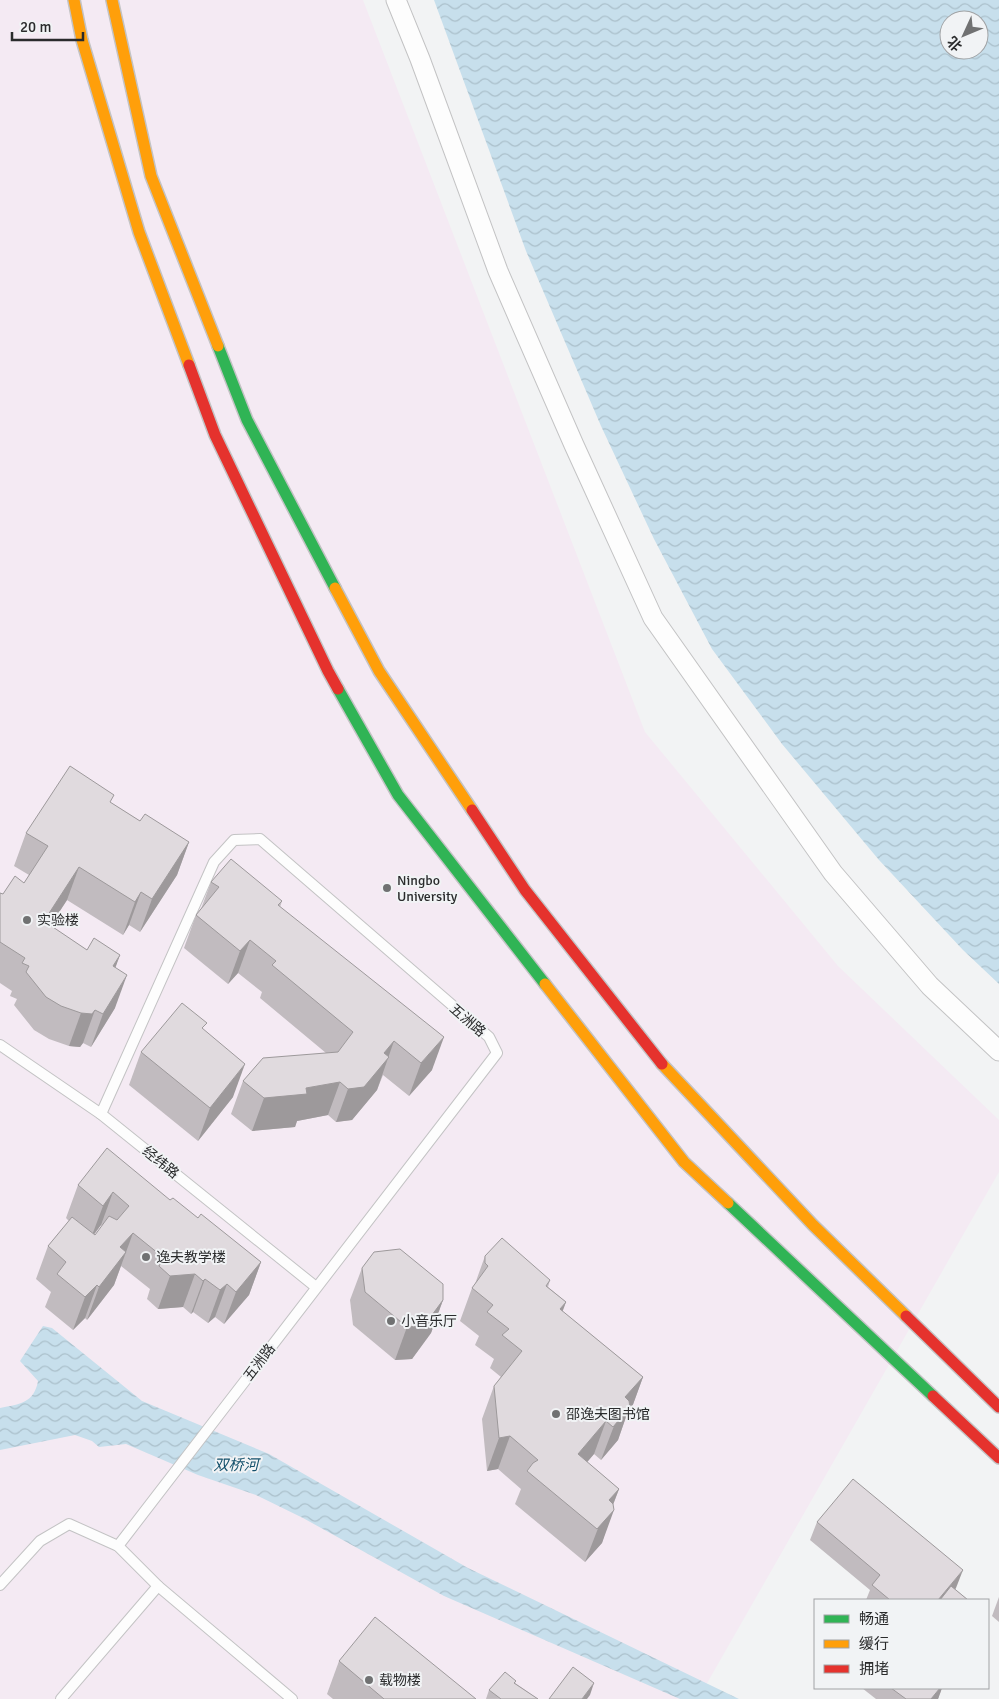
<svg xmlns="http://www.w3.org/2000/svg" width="999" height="1699" font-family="Signika,'Noto Sans SC',sans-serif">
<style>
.education{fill:#f4eaf3}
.water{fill:url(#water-waves);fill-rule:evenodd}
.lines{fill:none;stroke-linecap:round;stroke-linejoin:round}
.lane-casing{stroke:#c3c3c4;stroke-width:12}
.street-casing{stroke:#c3c3c4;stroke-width:21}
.fast-casing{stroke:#c3c3c4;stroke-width:14}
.slow-casing{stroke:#c3c3c4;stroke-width:14}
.jam-casing{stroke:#c3c3c4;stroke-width:14}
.lane{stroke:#fdfdfd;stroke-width:10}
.street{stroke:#fdfdfd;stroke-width:19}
.fast{stroke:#30b455;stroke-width:11}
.slow{stroke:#ff9f0a;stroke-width:11}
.jam{stroke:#e5322d;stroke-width:11}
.wall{fill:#c1bbbf;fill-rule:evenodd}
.shaded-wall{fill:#9d999b}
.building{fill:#e0dade;stroke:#9d999b}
.poi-dot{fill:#707172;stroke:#f1f3f5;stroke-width:2}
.labels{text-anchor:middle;stroke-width:4;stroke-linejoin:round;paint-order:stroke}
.poi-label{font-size:14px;fill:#2a2b2c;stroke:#f1f3f5;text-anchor:start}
.street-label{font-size:14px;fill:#2a2b2c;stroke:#f1f3f5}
.water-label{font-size:15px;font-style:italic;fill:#14516c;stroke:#f1f3f5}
</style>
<defs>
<pattern id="water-waves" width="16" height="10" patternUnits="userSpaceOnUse" patternTransform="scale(1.25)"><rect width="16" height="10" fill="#c7dfec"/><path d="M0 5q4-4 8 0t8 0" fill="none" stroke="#abc0cb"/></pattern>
</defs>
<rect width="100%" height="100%" fill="#f2f3f4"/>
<polygon class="education" points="0,0 363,0 645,732 838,966 999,1120 999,1172 698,1699 0,1699"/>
<g class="water">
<path d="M 434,0 L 999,0 L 999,984 L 963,950 L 879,860 L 782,744 L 712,649 L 654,539 L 601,426 L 526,251 ZM 949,20 L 979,20 L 979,50 L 949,50 Z"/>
<path d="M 43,1326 L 52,1328 L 142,1401 L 269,1454 L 468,1568 L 739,1699 L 680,1699 L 444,1596 L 303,1518 L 256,1495 L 198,1475 L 126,1444 L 99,1447 L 92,1441 L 75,1435 L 0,1450 L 0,1408 C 20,1404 34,1403 38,1381 L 20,1361 Z"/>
</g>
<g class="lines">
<g class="lane-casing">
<g id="lane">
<polyline points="0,1045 101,1114 316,1287"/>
<polyline points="101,1114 214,862 234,840 260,839 489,1037 497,1053 118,1546"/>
<polyline points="0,1585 40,1541 69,1524 118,1546 158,1586 61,1699"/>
<polyline points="158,1586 292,1699"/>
</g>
</g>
<g class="street-casing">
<polyline id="street" points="396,0 420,59 498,271 574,445 653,618 833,873 930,986 999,1051"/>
</g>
<g class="fast-casing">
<g id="fast">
<polyline points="218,346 247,420 335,588"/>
<polyline points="338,689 398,795 545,984"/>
<polyline points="728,1203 933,1396"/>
</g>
</g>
<g class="slow-casing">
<g id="slow">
<polyline points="74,0 82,40 139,232 189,365"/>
<polyline points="112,0 151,176 218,346"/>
<polyline points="335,588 379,671 472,810"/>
<polyline points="545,984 684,1162 728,1203"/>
<polyline points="662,1064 813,1225 906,1316"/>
</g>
</g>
<g class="jam-casing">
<g id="jam">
<polyline points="189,365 215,435 328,671 338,689"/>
<polyline points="472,810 525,890 662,1064"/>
<polyline points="906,1316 999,1407"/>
<polyline points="933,1396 999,1458"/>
</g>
</g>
<use href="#lane" class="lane"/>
<use href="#street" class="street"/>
<use href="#fast" class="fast"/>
<use href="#slow" class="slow"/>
<use href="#jam" class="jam"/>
</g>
<g class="wall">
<polygon points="111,803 140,821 189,842 177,875 140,932 129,925 123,935 67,900 50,926 87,950 120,955 115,967 115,1008 91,1047 83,1043 80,1047 69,1046 49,1039 34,1030 14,1005 17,999 10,996 12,991 0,983 0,893 3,894 24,883 29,875 14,866 26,833"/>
<polygon points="211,882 282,901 280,907 432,1070 409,1096 383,1075 377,1090 352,1120 336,1122 328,1115 297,1121 295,1127 252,1131 231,1114 243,1081 326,1053 260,998 262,992 238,973 228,984 184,948 196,915 201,909"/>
<polygon points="204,1030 233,1097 198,1141 129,1085 141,1052"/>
<path d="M 78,1185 L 170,1200 L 198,1218 L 261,1262 L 249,1295 L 224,1324 L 215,1317 L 208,1323 L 193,1312 L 191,1314 L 183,1307 L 158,1309 L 147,1299 L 150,1289 L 121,1266 L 114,1285 L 87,1320 L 85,1318 L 73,1330 L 45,1307 L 51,1292 L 36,1279 L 48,1246 L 69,1221 L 66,1218 ZM 101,1225 L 102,1226 L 95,1235 L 94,1235 Z"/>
<polygon points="485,1256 550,1280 548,1287 566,1302 562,1311 643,1377 631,1410 627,1414 618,1440 601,1460 594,1454 587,1462 619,1489 613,1505 602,1543 585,1562 515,1504 521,1489 498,1469 487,1471 482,1419 494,1386 501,1377 490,1368 494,1359 475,1345 479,1336 460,1321 472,1288 475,1284"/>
<polygon points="362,1268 443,1300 431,1333 412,1359 395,1360 353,1325 350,1300"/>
<polygon points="817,1522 956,1588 955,1589 968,1600 866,1600 870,1590 810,1540"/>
<polygon points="999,1597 999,1622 992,1616"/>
<polygon points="339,1661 476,1699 333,1699 327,1694"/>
<polygon points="516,1681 515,1683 538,1699 486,1699 489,1690"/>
<polygon points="862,1688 942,1688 938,1699 876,1699"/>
</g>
<g class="shaded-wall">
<polygon points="189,842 177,875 140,932 152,899"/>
<polygon points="79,867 67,900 32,954 44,921"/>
<polygon points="141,892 129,925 123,935 135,902"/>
<polygon points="250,940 238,973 228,984 240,951"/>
<polygon points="120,955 108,988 113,966"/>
<polygon points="127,975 115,1008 91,1047 103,1014"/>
<polygon points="95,1010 83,1043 80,1047 69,1046 81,1013"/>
<polygon points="444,1037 432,1070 409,1096 421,1063"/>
<polygon points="394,1041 377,1090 352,1120 336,1122 348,1089 384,1053"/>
<polygon points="245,1064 233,1097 198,1141 210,1108"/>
<polygon points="340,1082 328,1115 297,1121 295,1127 252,1131 264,1098 306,1088"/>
<polygon points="113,1192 101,1225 91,1238 103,1206"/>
<polygon points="133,1233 114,1285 87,1320 99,1287 120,1247"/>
<polygon points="261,1262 249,1295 224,1324 236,1292"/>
<polygon points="195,1274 183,1307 158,1309 170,1276"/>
<polygon points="205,1279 193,1312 191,1314 203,1281"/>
<polygon points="227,1284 215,1317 208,1323 220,1290"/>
<polygon points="97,1285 85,1318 73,1330 85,1297"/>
<polygon points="443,1300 431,1333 412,1359 395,1360 407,1327"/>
<polygon points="566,1302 554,1335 560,1309"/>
<polygon points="643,1377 631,1410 627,1414 618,1440 601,1460 625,1397"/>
<polygon points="606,1421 594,1454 566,1487 578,1454"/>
<polygon points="510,1436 498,1469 487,1471 499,1438"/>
<polygon points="619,1489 609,1515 614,1510 602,1543 585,1562 609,1500"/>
<polygon points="963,1570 956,1588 946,1600 938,1600"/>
<polygon points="594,1683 590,1695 587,1699 582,1699"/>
<polygon points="940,1688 942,1688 938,1699 931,1699"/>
</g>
<g class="building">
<polygon points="70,766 114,795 110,802 140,821 145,814 189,842 152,899 141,892 135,902 79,867 44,921 87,950 94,938 120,955 113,966 127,975 103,1014 95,1010 92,1014 81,1013 61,1006 46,997 26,972 29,966 22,963 25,958 0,942 0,893 3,894 15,876 24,883 48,846 26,833"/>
<polygon points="231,859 282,901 278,905 444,1037 421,1063 394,1041 384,1053 389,1057 364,1087 348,1089 340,1082 306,1088 307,1094 264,1098 243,1081 263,1058 338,1052 353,1032 272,965 276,961 250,940 240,951 196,915 219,887 211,882"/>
<polygon points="182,1003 207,1023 202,1028 245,1064 210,1108 141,1052"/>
<polygon points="107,1148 170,1200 173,1198 198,1218 201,1214 261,1262 236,1292 227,1284 220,1290 205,1279 203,1281 195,1274 170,1276 159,1266 164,1258 133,1233 120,1247 126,1252 99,1287 97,1285 85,1297 57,1274 66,1262 48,1246 72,1217 95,1235 109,1216 117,1220 129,1206 113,1192 103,1206 78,1185"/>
<polygon points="502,1238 550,1280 546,1286 566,1302 560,1309 643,1377 625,1397 629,1401 630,1407 613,1427 606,1421 578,1454 619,1489 609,1500 613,1504 614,1510 597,1529 527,1471 533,1463 538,1460 510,1436 499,1438 494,1386 522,1351 502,1335 509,1329 487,1312 493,1305 472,1288 488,1266 485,1263 485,1256"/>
<polygon points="400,1249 443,1284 443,1300 424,1326 407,1327 365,1292 362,1268 374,1252"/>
<polygon points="853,1479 963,1570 938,1600 890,1600 872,1585 880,1575 817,1522"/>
<polygon points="951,1586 968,1600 940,1600"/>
<polygon points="375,1617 476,1699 384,1699 339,1661"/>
<polygon points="573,1667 594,1683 582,1699 549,1699"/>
<polygon points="505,1672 516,1681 514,1683 538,1699 501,1699 489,1690"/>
<polygon points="891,1688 940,1688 931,1699 906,1699"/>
</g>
<g class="poi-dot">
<circle cx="387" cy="888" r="5"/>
<circle cx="27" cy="920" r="5"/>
<circle cx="146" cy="1257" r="5"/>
<circle cx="391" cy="1321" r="5"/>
<circle cx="556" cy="1414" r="5"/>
<circle cx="369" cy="1680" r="5"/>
</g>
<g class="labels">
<g class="poi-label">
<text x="397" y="885">Ningbo<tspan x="397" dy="16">University</tspan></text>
<text x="37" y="925">实验楼</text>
<text x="156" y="1262">逸夫教学楼</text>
<text x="401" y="1326">小音乐厅</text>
<text x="566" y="1419">邵逸夫图书馆</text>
<text x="379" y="1685">载物楼</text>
</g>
<g class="street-label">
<text transform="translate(468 1020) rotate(41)" y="5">五洲路</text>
<text transform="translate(161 1162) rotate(39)" y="5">经纬路</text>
<text transform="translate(259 1362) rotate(-53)" y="5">五洲路</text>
</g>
<g class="water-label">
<text x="236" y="1470">双桥河</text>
</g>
</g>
<rect x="814" y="1599" width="175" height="90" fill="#f1f3f5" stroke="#a1a3a5"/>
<rect x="824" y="1615" width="25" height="8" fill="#30b455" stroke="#a1a3a5"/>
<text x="859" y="1624" font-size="15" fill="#2a2b2c">畅通</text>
<rect x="824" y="1640" width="25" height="8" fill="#ff9f0a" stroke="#a1a3a5"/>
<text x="859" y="1649" font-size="15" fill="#2a2b2c">缓行</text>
<rect x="824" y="1665" width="25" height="8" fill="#e5322d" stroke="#a1a3a5"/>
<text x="859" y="1674" font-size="15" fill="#2a2b2c">拥堵</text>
<g transform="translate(964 35) rotate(226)"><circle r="24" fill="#f1f3f5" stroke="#a1a3a5"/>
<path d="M0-4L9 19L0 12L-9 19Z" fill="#707172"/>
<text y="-8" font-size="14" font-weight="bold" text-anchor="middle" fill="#2a2b2c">北</text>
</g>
<path d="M12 32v8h71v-8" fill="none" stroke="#2a2b2c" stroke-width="2.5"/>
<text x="20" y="32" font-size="15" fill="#2a2b2c" stroke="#f1f3f5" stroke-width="4" paint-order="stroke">20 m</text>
</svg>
